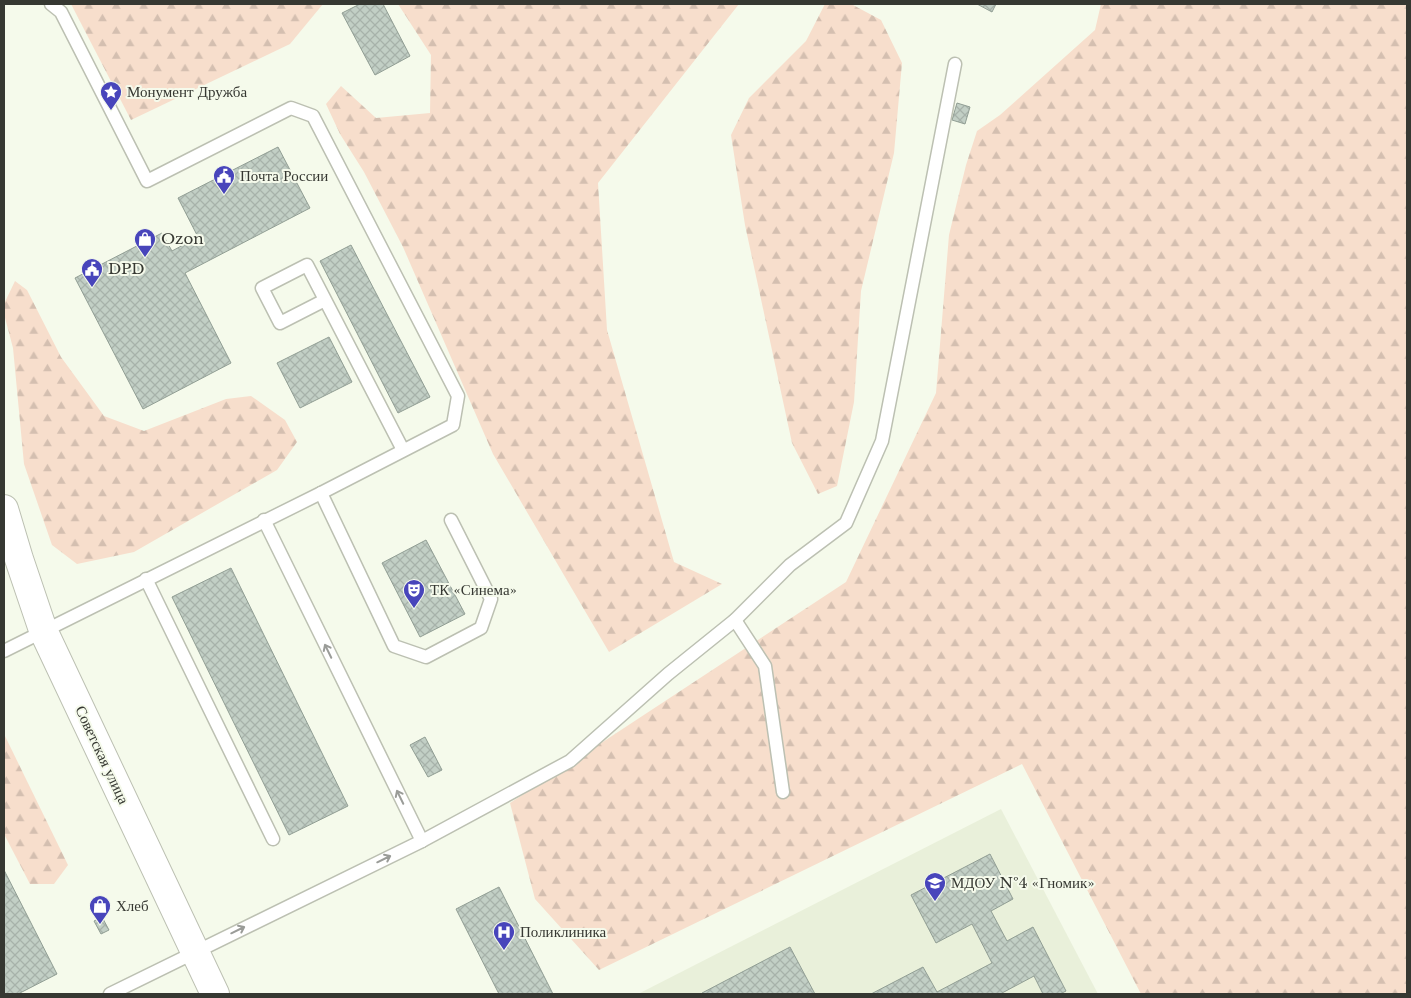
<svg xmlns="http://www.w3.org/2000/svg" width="1411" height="998" font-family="'Libre Baskerville',serif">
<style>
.built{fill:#e9f0da}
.forest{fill:url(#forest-firs)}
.building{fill:url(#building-cross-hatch);stroke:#919e94}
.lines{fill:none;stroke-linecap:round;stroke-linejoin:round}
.lane-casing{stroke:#bcc0b2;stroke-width:15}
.secondary-casing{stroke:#bcc0b2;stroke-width:30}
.lane{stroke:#fff;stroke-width:12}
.secondary{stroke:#fff;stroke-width:28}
.oneway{stroke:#9a9c98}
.labels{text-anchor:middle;stroke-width:4;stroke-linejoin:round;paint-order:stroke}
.poi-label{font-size:15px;fill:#363832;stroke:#f5faeb;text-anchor:start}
.street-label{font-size:15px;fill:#363832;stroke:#f5faeb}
</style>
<defs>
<pattern id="forest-firs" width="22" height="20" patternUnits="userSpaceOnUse" patternTransform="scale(1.25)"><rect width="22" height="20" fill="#f7decc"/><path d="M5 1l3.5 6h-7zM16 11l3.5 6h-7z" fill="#d4bfb0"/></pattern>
<pattern id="building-cross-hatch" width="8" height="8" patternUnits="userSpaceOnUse" patternTransform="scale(1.25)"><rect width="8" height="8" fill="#c2cfc5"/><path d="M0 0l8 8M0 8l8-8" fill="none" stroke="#a7b2aa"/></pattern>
</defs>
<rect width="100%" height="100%" fill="#f5faeb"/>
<polygon class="built" points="1001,809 1098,994 638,994"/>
<g class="forest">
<polygon points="71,4 323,4 290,44 131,120"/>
<polygon points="398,4 739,4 598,183 607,330 674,562 722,584 609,652 493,454 403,247 364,172 340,134 326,104 341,86 376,118 430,113 431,55"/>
<polygon points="825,4 853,5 881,20 902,63 894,153 861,291 854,402 837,486 818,494 792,443 745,225 731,135 749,98 806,41"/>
<polygon points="1101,4 1407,4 1407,994 1141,994 1022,764 599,970 535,899 510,803 846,582 936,393 949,235 966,165 977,131 1000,115 1095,30"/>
<polygon points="15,281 27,290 61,357 104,416 144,431 226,399 251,396 285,420 297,442 277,470 134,552 77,564 52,545 24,464 13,348 4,314 4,304"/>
<polygon points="4,734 68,865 54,884 30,884 4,834"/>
</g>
<g class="building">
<polygon points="360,4 383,4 410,56 375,75 342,13"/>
<polygon points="977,4 996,4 992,12"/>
<polygon points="957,103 970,107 965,124 952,120"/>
<polygon points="278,147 310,208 185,273 231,363 143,409 75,278 162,233 172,251 198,237 178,198"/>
<polygon points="351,245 430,397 398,413 320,261"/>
<polygon points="329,337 352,382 300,408 277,363"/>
<polygon points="426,540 465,614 420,637 382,563"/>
<polygon points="231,568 348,806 289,835 172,597"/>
<polygon points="425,737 442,770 428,777 410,745"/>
<polygon points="990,854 1013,899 991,911 1007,941 1033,927 1066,991 1060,994 1043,994 1034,976 1002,993 1003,994 871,994 923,967 937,992 992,963 972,924 936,943 911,895"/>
<polygon points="4,870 57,974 18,994 4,994"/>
<polygon points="499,887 553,994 499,994 456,909"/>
<polygon points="102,917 109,930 101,934 94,921"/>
<polygon points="790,947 815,994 703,994 702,993"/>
</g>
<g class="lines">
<g class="lane-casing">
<g id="lane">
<polyline points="325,300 280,323 262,288 307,265 403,450"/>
<polyline points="321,493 394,646 426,657 481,628 491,599 451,520"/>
<polyline points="264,520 422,841"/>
<polyline points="146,579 273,839"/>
<polyline points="735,620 765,666 783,792"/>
<polyline points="4,651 321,493 453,425 458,396 313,116 291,108 147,181 61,12 51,4"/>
<polyline points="110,994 422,841 570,761 668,674 735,620 790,565 846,523 882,441 955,64"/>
</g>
</g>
<g class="secondary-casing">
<polyline id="secondary" points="4,509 19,559 43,630 215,994"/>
</g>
<use href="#lane" class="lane"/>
<use href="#secondary" class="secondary"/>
</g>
<defs><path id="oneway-shaft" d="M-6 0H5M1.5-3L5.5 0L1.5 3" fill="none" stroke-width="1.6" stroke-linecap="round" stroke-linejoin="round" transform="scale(1.25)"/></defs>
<g class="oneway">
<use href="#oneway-shaft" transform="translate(328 651) rotate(-116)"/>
<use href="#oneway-shaft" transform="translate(400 797) rotate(-116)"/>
<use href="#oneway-shaft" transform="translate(384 859) rotate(-26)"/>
<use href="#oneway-shaft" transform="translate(238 930) rotate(-26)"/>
</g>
<defs>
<g id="sight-pin" transform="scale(1.125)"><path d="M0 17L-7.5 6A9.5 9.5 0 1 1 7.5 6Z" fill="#4845bb" stroke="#f5faeb"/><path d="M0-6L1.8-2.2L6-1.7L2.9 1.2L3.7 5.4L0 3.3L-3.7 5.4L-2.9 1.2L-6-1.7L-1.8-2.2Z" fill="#fff"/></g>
<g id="civic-pin" transform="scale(1.125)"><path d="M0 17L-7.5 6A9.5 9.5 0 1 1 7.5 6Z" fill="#4845bb" stroke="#f5faeb"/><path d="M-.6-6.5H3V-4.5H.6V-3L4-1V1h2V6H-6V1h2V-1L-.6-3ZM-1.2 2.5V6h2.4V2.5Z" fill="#fff"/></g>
<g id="shop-pin" transform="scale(1.125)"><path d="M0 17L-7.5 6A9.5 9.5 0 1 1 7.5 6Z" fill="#4845bb" stroke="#f5faeb"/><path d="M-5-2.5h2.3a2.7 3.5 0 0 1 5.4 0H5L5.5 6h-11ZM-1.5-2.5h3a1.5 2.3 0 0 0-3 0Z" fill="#fff"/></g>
<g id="theatre-pin" transform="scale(1.125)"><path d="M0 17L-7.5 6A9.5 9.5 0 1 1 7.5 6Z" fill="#4845bb" stroke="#f5faeb"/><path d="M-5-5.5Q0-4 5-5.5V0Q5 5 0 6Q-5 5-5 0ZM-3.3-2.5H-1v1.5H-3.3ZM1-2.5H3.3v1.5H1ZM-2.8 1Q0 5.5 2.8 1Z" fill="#fff"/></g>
<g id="school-pin" transform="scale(1.125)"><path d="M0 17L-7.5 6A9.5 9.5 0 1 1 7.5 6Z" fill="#4845bb" stroke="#f5faeb"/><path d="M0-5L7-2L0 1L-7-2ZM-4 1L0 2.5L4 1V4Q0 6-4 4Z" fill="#fff"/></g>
<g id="hospital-pin" transform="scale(1.125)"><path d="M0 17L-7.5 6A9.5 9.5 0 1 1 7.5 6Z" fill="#4845bb" stroke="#f5faeb"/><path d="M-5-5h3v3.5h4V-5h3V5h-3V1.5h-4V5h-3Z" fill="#fff"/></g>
</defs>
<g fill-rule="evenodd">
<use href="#sight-pin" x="111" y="92"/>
<use href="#civic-pin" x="224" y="176"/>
<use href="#shop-pin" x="145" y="239"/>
<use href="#civic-pin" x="92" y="269"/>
<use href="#theatre-pin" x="414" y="590"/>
<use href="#school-pin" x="935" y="883"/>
<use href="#shop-pin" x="100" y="906"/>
<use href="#hospital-pin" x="504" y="932"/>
</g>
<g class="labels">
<g class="poi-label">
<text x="127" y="97">Монумент Дружба</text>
<text x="240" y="181">Почта России</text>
<text x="161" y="244">Ozon</text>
<text x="108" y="274">DPD</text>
<text x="430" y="595">ТК «Синема»</text>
<text x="951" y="888">МДОУ №4 «Гномик»</text>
<text x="116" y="911">Хлеб</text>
<text x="520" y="937">Поликлиника</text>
</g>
<g class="street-label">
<text transform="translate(102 755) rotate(65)" y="5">Советская улица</text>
</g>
</g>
<rect width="1411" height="998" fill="none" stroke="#363832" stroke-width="10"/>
</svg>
